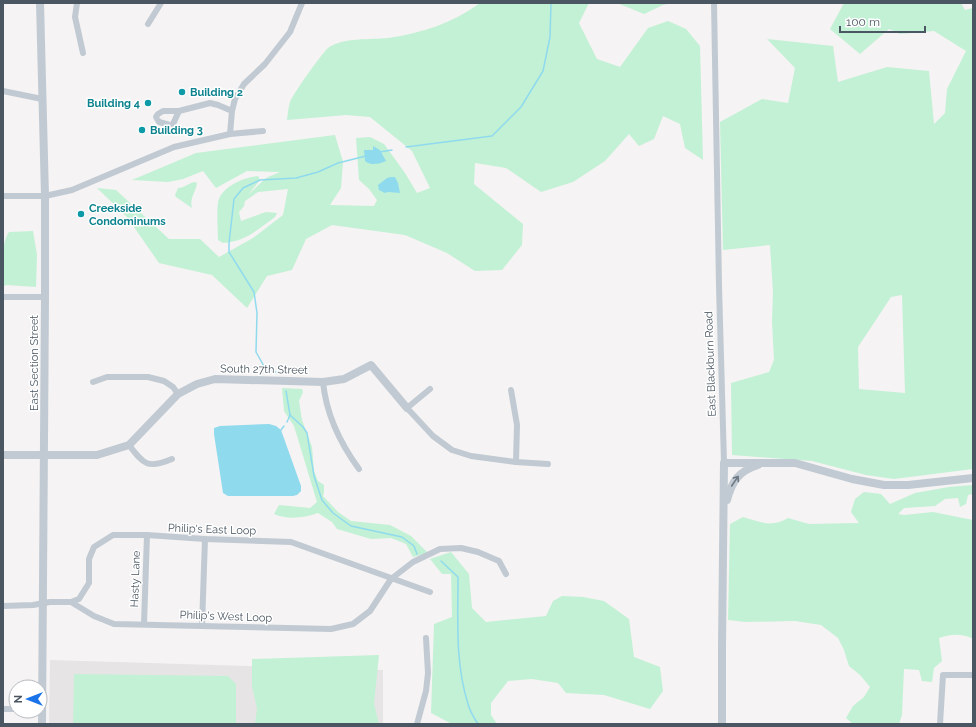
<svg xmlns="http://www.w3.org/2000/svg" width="976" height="727" font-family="Raleway,sans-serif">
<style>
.education{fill:#e6e4e5}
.green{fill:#c3f1d5;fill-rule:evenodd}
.water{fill:#90daee}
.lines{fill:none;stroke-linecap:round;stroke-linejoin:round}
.stream{stroke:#90daee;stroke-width:1.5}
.minor{stroke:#c1cad2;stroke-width:6}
.tertiary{stroke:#c1cad2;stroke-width:8}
.oneway{stroke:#6e7983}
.culture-dot{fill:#0f9aa8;stroke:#fff;stroke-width:1.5}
.labels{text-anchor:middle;stroke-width:3;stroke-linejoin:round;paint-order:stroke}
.culture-label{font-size:11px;font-weight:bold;fill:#0d838f;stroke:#fff;text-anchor:start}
.street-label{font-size:11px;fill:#4a5661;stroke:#fff}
</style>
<rect width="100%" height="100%" fill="#f5f3f3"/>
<polygon class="education" points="50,660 383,670 383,724 49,724"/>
<g class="green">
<path d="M 480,3 L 671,3 L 663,5 L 644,14 L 617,3 L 589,3 L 579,23 L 597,59 L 620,67 L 648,28 L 668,21 L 686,29 L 700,46 L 703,160 L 685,148 L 680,124 L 663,116 L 654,139 L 639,146 L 629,134 L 605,161 L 573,182 L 541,192 L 506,168 L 475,163 L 474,184 L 523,224 L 522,245 L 502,270 L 475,271 L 447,253 L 405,235 L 332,225 L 306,239 L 292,270 L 267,276 L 247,308 L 212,275 L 159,263 L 127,217 L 97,188 L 116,190 L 169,239 L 200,239 L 219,257 L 253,238 L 283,215 L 288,189 L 258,192 L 245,201 L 244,206 L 239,212 L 241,221 L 266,212 L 277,213 L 275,217 C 257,230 246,241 223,243 L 218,240 C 218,232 216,206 219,199 C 224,186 244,177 258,176 L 260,180 L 248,195 L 266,178 L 280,172 L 247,171 L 216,188 L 203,171 L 183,179 L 168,182 L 132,180 L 196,153 L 335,135 L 343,162 L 341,188 L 330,205 L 374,206 L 377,200 L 369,189 L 359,180 L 356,138 L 370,137 L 384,144 L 405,173 L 417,193 L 430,188 L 412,151 L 370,117 L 346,115 L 287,120 C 288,114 288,108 290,102 C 293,94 322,53 328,48 C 343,37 370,40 388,38 C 422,33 453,23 480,3 Z"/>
<path d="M 844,3 L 961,3 L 965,10 L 973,8 L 973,469 L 894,479 L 866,475 L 812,461 L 732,455 L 731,383 L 769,372 L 774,360 L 772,322 L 773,292 L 770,245 L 723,250 L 720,122 L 762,99 L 788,103 L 795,68 L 767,39 L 833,46 L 838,82 L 887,67 L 929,71 L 934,124 L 945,113 L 947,89 L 966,51 L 934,31 L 900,34 L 889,29 L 860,54 L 830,29 ZM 902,295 L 905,393 L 859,389 L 858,347 L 891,297 Z"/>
<path d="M 195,182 L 197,183 C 196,192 189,198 192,208 L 176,197 L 175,195 L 178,188 C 184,188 189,183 195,182 Z"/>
<path d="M 33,231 L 37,255 L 36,287 L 7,285 L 3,286 C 3,269 0,246 9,232 Z"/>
<path d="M 282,388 L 302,389 L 303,392 L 299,401 L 302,420 L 312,447 L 314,471 L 318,481 L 324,485 L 324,492 L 323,496 L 338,512 L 351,521 L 390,525 L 411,536 L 428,553 L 413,557 L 406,544 L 391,538 L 371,539 L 337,529 L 332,522 L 318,513 C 303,518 288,520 274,514 L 279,505 L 310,508 L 317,502 L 294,426 L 284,411 Z"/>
<path d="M 973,485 L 973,494 L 968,495 L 966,504 L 960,507 L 958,498 L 945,499 L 935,506 L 904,508 L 898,514 L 904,515 L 933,512 L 973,520 L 973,639 C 963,633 949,634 939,638 L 942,661 L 934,668 L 932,682 L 922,681 L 919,670 L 904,669 L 902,715 L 899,724 L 853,724 L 846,718 L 853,706 L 864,697 L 870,687 L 860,675 L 849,666 L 844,650 L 838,638 L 821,625 L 795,621 L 745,622 L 728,620 L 730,524 L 743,517 C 760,522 772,528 788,518 L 809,524 L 859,523 L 851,512 L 855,499 L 864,492 L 881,494 L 890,504 L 915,493 L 949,487 Z"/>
<polygon points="451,552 469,574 472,608 486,622 546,616 553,601 562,596 583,597 604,601 629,619 634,657 660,667 663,691 650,709 604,695 566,693 558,683 532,679 508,681 491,703 491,715 497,724 452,724 431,713 434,624 452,617 451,574 442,574 430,559"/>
<polygon points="379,655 374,704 379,724 255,724 257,709 252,686 252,659"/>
<polygon points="74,674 228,676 236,684 236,724 73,724"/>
</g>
<g class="water">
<path d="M 373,146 L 380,150 L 386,161 C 379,164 371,166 365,161 L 364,150 L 373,150 Z"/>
<polygon points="391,177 395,177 398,183 400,193 388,192 385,193 379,190 378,185 387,178"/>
<polygon points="269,424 276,426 281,430 301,486 301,491 297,495 293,496 228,496 223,493 214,434 214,428 220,426"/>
</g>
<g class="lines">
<g class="stream">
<polyline points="406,147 492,136 521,107 543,71 550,37 551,3"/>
<polyline points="380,152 392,150"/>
<polyline points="281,374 265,368 256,352 257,313 254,292 229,252 229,243 234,199 243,188 260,180 296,178 318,172 338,163 366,156"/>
<polyline points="286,391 290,415 303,427 307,433 314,476 322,500 333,513 351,526 402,537 414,546 417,554"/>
<polyline points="287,422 290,415"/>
<polyline points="281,430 284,426"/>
<path d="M 441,561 L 458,577 C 458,620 455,663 468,704 C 470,711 474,718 478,724"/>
</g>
<g class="minor">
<polyline points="77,3 75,17 83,53"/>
<polyline points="714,3 719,286 724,463"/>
<polyline points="148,24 161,3"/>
<polyline points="3,91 42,99"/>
<polyline points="179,111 173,124 170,125 159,122 156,117 158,114 163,111 179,111 210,103 218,105 232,111"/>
<polyline points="230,134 232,111 235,99 244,84 265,64 290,32 302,3"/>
<polyline points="3,196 45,196 72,190 174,147 230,134 263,131"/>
<polyline points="3,297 45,297"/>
<polyline points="93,382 107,377 148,377 164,381 173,387 178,394"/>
<path d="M 323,382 C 326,413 340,443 359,469"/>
<polyline points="430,389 407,408 433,436 452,450 471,456 516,462 548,464"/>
<polyline points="511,390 517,425 516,462"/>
<path d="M 129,445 C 144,465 148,469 172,459"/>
<polyline points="71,602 79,599 89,583 89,559 94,547 113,535 147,535 205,539 291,542 430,592"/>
<polyline points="3,606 33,605 50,602 71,602 94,616 114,624 331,629 353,624 370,611 391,579 413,562 440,549 461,548 478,552 499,561 506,574"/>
<polyline points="144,624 147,535"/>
<polyline points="202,626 205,539"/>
<polyline points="3,709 16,709"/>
<polyline points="417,724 426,691 428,673 426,638"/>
<polyline points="940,724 943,675 973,675"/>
</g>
<g class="tertiary">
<polyline points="40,3 45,196 45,297 42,724"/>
<polyline points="3,455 97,455 129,445 178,394 197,384 215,379 323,382 344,379 371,365 407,408"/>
<path d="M 727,500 C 732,481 739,471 758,465"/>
<polyline points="722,724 722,646 724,463 795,463 852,479 884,485 908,485 973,478"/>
</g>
</g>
<defs><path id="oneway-shaft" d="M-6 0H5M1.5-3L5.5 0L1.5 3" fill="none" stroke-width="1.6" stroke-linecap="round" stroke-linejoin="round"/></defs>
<use class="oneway" href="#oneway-shaft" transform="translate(735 481) rotate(-56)"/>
<g class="culture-dot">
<circle cx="182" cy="92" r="4"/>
<circle cx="148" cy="103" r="4"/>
<circle cx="142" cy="130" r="4"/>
<circle cx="81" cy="214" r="4"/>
</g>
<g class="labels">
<g class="culture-label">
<text x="190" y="96">Building 2</text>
<text x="140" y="107" text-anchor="end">Building 4</text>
<text x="150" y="134">Building 3</text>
<text x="89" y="212">Creekside<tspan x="89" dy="13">Condominums</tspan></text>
</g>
<g class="street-label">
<text transform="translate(34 363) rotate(-90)" y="4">East Section Street</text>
<text transform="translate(710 364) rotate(-92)" y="4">East Blackburn Road</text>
<text transform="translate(264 369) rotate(1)" y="4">South 27th Street</text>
<text transform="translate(212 529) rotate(2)" y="4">Philip's East Loop</text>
<text transform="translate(135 579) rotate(-88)" y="4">Hasty Lane</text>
<text transform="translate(226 616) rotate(2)" y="4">Philip's West Loop</text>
</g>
</g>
<rect width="976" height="727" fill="none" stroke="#4a5661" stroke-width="8"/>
<g transform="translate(28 699) rotate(270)"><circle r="19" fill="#ffffff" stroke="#b7bbc0"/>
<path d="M0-3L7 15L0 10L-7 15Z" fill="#1a73e8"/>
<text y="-6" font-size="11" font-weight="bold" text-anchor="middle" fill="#4a5661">N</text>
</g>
<path d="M840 26v6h85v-6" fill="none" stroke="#4a5661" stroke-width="2"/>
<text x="846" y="26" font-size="12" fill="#4a5661" stroke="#ffffff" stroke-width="3" paint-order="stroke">100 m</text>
</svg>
